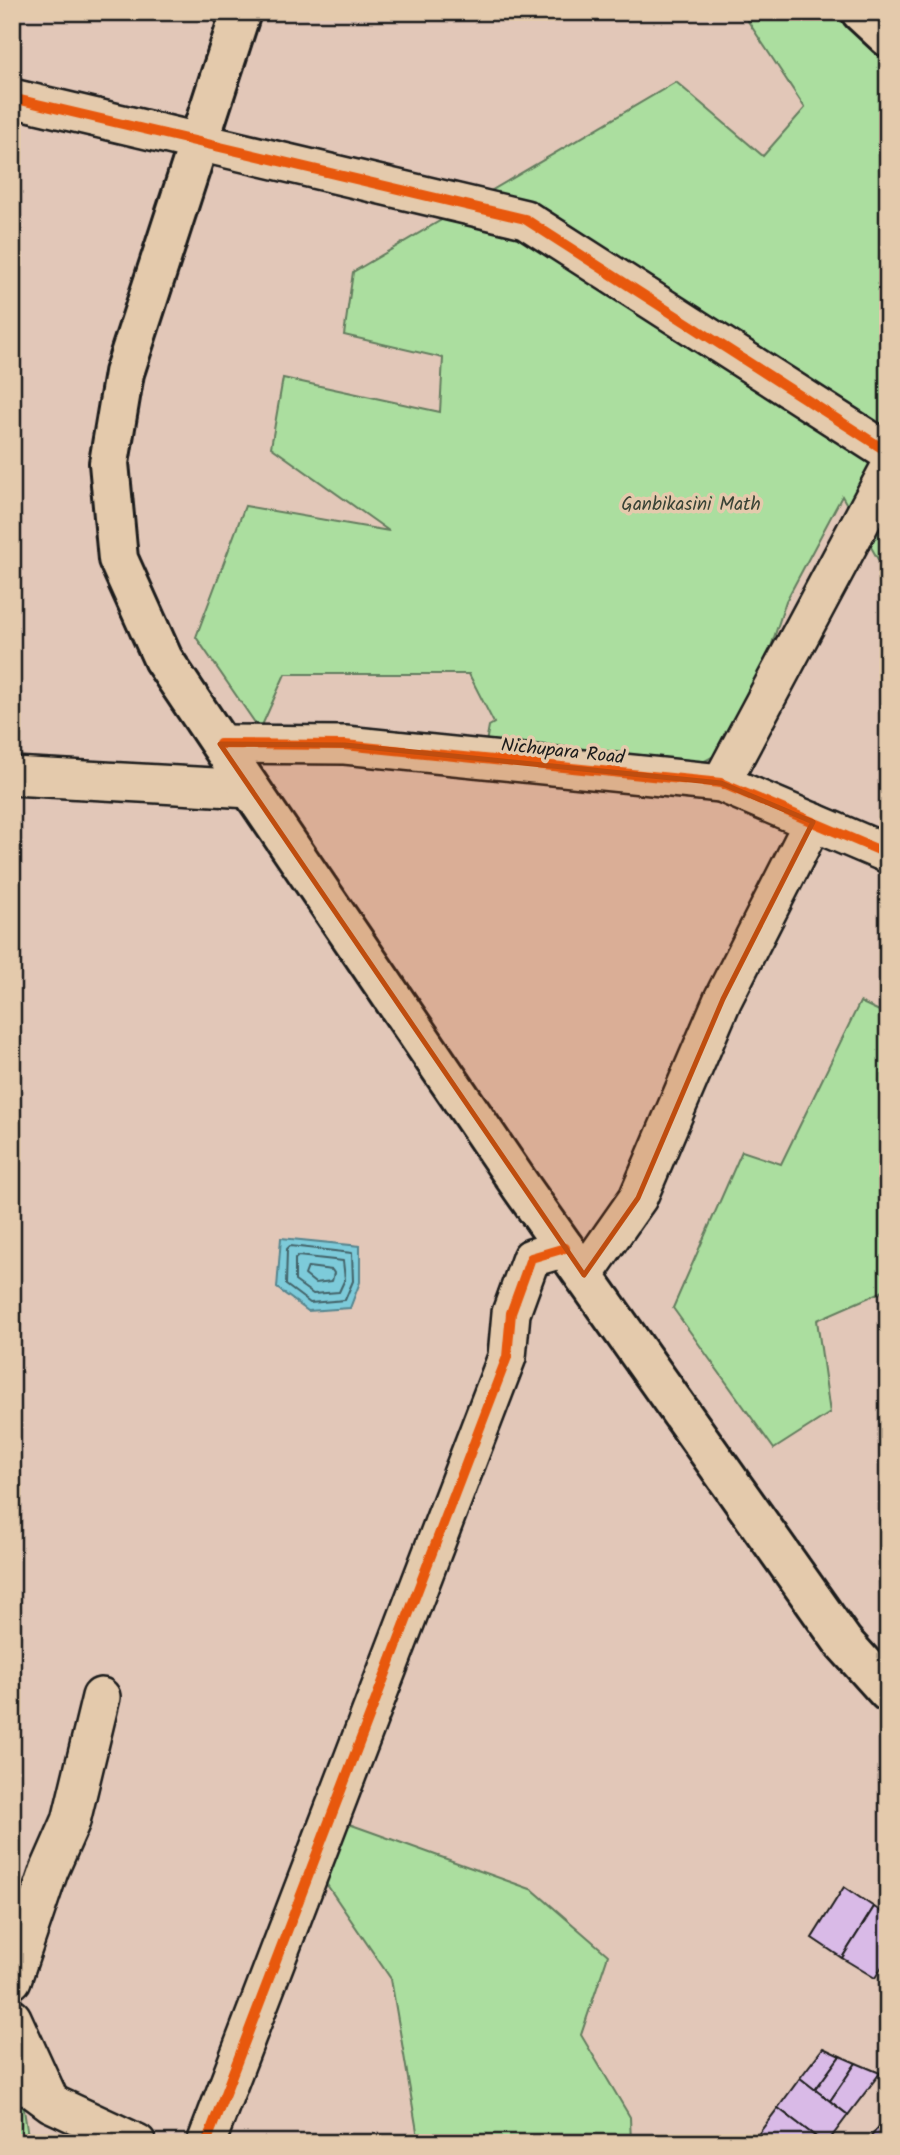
<svg xmlns="http://www.w3.org/2000/svg" width="900" height="2155" font-family="Kalam,sans-serif">
<style>
.green{fill:#abde9f;stroke:#647d5e;stroke-width:2}
.water{fill:#7dcbda;stroke:#56858e;stroke-width:2}
.lines{fill:none;stroke-linecap:round;stroke-linejoin:round}
.shore{stroke:#436268;stroke-width:2}
.building{fill:#d9bae7;stroke:#1c1c1c;stroke-width:2}
.street-casing{stroke:#1c1c1c;stroke-width:42}
.highway-casing{stroke:#1c1c1c;stroke-width:44}
.street{stroke:#e4caac;stroke-width:37}
.highway{stroke:#e4caac;stroke-width:38}
.cycleway-casing{stroke:#e4caac;stroke-width:15}
.cycleway{stroke:#e8590c;stroke-width:10}
.marked{fill:#bf4d0f;fill-opacity:0.2;stroke:#bf4d0f;stroke-width:5;stroke-linejoin:round}
.labels{text-anchor:middle;stroke-width:7;stroke-linejoin:round;paint-order:stroke}
.park-label{font-size:19px;fill:#394336;stroke:#e4caac}
.street-label{font-size:19px;fill:#1c1c1c;stroke:#e4caac}
</style>
<rect width="100%" height="100%" fill="#e2c7b8"/>
<filter id="ink" filterUnits="userSpaceOnUse"><feTurbulence type="fractalNoise" baseFrequency=".0143" numOctaves="2"/><feDisplacementMap in="SourceGraphic" scale="14" xChannelSelector="R" yChannelSelector="G"/><feConvolveMatrix kernelMatrix="1 2 1 2 8 2 1 2 1" color-interpolation-filters="sRGB"/></filter>
<g filter="url(#ink)">
<g class="green">
<polygon points="742,12 888,12 888,577 842,496 786,601 740,742 690,769 485,748 489,726 494,723 469,674 285,674 260,730 196,637 245,506 389,531 271,447 283,378 440,412 443,358 344,335 353,272 676,82 763,156 805,108"/>
<polygon points="860,1002 888,1015 888,1289 817,1320 830,1413 774,1449 673,1308 742,1151 781,1164"/>
<polygon points="349,1824 533,1890 608,1955 581,2035 630,2117 631,2143 419,2143 391,1979 304,1851"/>
<polygon points="12,2029 29,2143 12,2143"/>
</g>
<polygon class="water" points="281,1238 360,1246 360,1282 350,1308 308,1311 277,1288"/>
<g class="lines">
<g class="shore">
<polygon points="290,1246 352,1253 353,1281 345,1300 310,1303 286,1285 287,1249"/>
<polygon points="298,1256 343,1261 345,1279 339,1292 313,1294 295,1281 295,1259"/>
<polygon points="308,1267 332,1270 334,1273 332,1281 315,1283 305,1275"/>
</g>
</g>
<g class="building">
<polygon points="844,1887 874,1907 842,1958 812,1938"/>
<polygon points="874,1907 888,1916 888,1957 875,1978 842,1958"/>
<polygon points="823,2048 840,2056 815,2090 800,2078"/>
<polygon points="840,2056 856,2063 830,2101 815,2090"/>
<polygon points="856,2063 880,2073 848,2115 830,2101"/>
<polygon points="800,2078 848,2115 827,2143 824,2143 778,2108"/>
<polygon points="778,2108 824,2143 757,2143 754,2140"/>
<polygon points="888,2116 888,2136 878,2128"/>
<polygon points="878,2128 888,2136 888,2143 866,2143"/>
</g>
<g class="lines">
<g class="street-casing">
<g id="street">
<polyline points="12,98 525,219 888,452"/>
<polyline points="220,744 345,745 721,783 888,854"/>
<polyline points="12,776 251,789"/>
<polyline points="721,783 888,471"/>
<polyline points="584,1275 638,1198 723,999 813,822"/>
<polyline points="12,1980 49,1871 71,1821 101,1697"/>
<polyline points="12,2018 49,2099"/>
<polyline points="12,2074 51,2103 137,2143"/>
<polyline points="206,2143 507,1357 511,1313 531,1258 565,1248"/>
</g>
</g>
<g class="highway-casing">
<g id="highway">
<polyline points="241,12 124,373 109,463 118,559 163,659 220,744 522,1188 843,1642 888,1692"/>
<polyline points="861,12 888,37"/>
</g>
</g>
<use href="#street" class="street"/>
<use href="#highway" class="highway"/>
<g class="cycleway-casing">
<g id="cycleway">
<polyline points="12,98 525,219 888,452"/>
<polyline points="220,744 345,745 721,783 888,854"/>
<polyline points="206,2143 507,1357 511,1313 531,1258 565,1248"/>
</g>
</g>
<use href="#cycleway" class="cycleway"/>
</g>
</g>
<path class="marked" d="M 220,744 L 345,745 L 721,783 L 813,822 L 723,999 L 638,1198 L 584,1275 Z"/>
<g class="labels">
<g class="park-label">
<text x="691" y="510">Ganbikasini Math</text>
</g>
<g class="street-label">
<text transform="translate(563 750) rotate(6)" y="7">Nichupara Road</text>
</g>
</g>
<rect width="900" height="2155" fill="none" stroke="#e4caac" stroke-width="42"/>
<rect x="21" y="21" width="858" height="2113" fill="none" stroke="#1c1c1c" stroke-width="2.5" filter="url(#ink)"/>
</svg>
